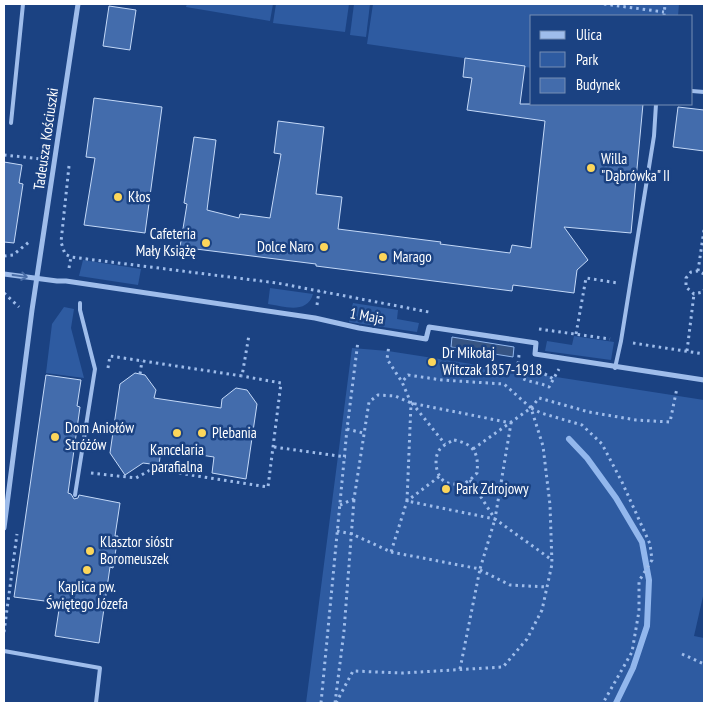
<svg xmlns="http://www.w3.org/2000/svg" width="708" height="707" font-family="'PT Sans Narrow',sans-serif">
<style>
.green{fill:#2e5ba1}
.water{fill:#365483;stroke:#92b7ed}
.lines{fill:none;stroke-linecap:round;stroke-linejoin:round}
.stream{stroke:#92b7ed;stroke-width:6}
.building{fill:#436cac;stroke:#c4d9f8}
.path{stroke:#9fbdeb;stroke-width:3;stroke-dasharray:2.5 4;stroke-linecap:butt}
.lane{stroke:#9fbdeb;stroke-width:4}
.street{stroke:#9fbdeb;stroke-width:5}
.oneway{stroke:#496da7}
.poi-dot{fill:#fcd65b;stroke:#1b4282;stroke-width:2}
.labels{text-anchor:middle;stroke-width:5;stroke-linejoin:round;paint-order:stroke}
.street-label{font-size:15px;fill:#fff;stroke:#1b4282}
.poi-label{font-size:15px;fill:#fff;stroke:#1b4282;text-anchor:start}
</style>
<rect width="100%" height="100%" fill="#1b4282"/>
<g class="green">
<polygon points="187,4 273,4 270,21 186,7"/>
<polygon points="276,4 349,4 345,32 273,23"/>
<polygon points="354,4 370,4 366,37 350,35"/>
<polygon points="373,4 679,4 678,16 532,16 532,68 367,44"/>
<polygon points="83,260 141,269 138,285 79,276"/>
<path d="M 270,288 L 313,294 C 307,315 283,306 268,304 Z"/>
<polygon points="353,303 398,310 397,319 419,323 417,332 349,322 351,307 352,307"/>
<polygon points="64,307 74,309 71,328 84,378 46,373 52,324"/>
<polygon points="574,336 614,342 611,360 545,351 547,341 572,345"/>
<polygon points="352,348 388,351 704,400 704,592 694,636 704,638 704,703 306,703"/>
</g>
<polygon class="water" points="452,337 514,347 513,357 451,347"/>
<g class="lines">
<polyline class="stream" points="569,439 587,458 616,498 642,542 649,580 647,626 633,668 616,703"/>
</g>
<g class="building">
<polygon points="109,6 136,10 130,50 103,46"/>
<polygon points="465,58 525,66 520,104 643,104 631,233 564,227 588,260 577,270 574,293 513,285 512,291 316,266 316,264 180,247 187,204 184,203 194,137 216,140 207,210 239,218 240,214 270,218 281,154 274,153 278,121 324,127 316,194 342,197 338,229 441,242 440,244 510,253 512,245 531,248 545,121 467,110 472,78 463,77"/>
<polygon points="94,98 162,107 145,233 84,225 95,158 86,157"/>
<polygon points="678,107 704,110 704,151 673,147"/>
<polygon points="4,162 22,165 19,183 23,184 14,243 4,242"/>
<polygon points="135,373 145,375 156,390 154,398 221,408 222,399 236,388 247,390 257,404 246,479 212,473 214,457 161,449 159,465 143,463 125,475 110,453 120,384"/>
<polygon points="46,375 81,380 77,406 80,407 68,493 71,494 74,499 78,498 79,495 120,503 115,536 118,536 113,568 110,567 99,643 55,636 60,603 14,597"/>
</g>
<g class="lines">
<g class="path">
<polyline points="604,4 664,12"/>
<polyline points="664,16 665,4"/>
<polyline points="4,155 42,159"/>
<polyline points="69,166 61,242 65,254 71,257 277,283 429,312"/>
<polyline points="4,256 13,255 29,242"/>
<polyline points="69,268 71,257"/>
<polyline points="698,271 704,230"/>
<polyline points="704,274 698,271 691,272 686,278 686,287 694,294 703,292 704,290"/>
<polyline points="4,293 19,307"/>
<polyline points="317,305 319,291"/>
<polyline points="539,329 610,339"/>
<polyline points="576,334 586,278 618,283"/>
<polyline points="633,343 704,354"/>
<polyline points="687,351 694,294"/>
<path d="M 519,355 L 518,365 L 520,377 C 529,383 539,382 549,387 L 559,369"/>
<polyline points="108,368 110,356 242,376 249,335"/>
<path d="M 519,373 C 532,370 544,371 554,380"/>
<polyline points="140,374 142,361"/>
<polyline points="412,403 445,444"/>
<polyline points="531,408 539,398 589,412 636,420 670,422 677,388"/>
<polyline points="347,429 363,433"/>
<path d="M 454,440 C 474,444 479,453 477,473 L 470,480 L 461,485 C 456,484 449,484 445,482 C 436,476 434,461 438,452 C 441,446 448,443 454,440 Z"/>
<polyline points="274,447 346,457"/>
<polyline points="473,449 531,408 541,413 582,425 602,444 622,482 650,544 652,560 639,581 639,611 632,652 603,703"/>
<polyline points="91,473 136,478 152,469 268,487 281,383 242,376"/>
<polyline points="470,480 495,519 552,560"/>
<polyline points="340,505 354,499 369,402 378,395 395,396 411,403 511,423 495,519 407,501 411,403 402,382 387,359 389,345"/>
<polyline points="337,531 352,534 391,552 407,501 440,476"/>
<polyline points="391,552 480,569 495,519"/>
<polyline points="480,570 510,585 547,587"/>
<polyline points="4,632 17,534"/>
<polyline points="682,654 704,664"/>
<polyline points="460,669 480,569"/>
<polyline points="321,703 347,429 358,341"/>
<polyline points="335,703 344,631 354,499"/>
<polyline points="336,703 353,671 403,673 503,667 527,639 542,610 552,564 550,505 543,446 531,408 504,384 442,380 408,375 402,382"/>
</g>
<g class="lane">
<polyline points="692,91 704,92"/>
<polyline points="11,123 23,4"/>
<polyline points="615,368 621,341 654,136 656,104"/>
<polyline points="75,495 95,369 80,310 80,303"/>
<polyline points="4,651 100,668 96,703"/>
</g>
<g class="street">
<polyline points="4,274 57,281 66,281 315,318 359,328 426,339 429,327 536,343 535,354 704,380"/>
<polyline points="4,528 32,310 78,4"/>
</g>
</g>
<defs><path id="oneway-shaft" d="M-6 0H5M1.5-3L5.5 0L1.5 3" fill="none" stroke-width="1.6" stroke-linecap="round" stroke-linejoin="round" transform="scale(1.25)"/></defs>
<use class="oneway" href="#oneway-shaft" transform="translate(20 276) rotate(8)"/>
<g class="poi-dot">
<circle cx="591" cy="168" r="5"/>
<circle cx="118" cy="197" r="5"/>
<circle cx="206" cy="243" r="5"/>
<circle cx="324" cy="247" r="5"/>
<circle cx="383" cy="257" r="5"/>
<circle cx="432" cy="362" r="5"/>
<circle cx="177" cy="433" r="5"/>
<circle cx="202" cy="433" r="5"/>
<circle cx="55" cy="437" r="5"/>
<circle cx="446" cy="489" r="5"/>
<circle cx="90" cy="551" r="5"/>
<circle cx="87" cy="570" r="5"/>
</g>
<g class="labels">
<g class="street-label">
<text transform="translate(46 139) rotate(-82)" y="5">Tadeusza Kościuszki</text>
<text transform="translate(367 316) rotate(10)" y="5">1 Maja</text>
</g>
<g class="poi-label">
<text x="601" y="164">Willa<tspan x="601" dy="17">"Dąbrówka" II</tspan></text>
<text x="128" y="202">Kłos</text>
<text x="196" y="239" text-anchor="end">Cafeteria<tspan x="196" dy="17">Mały Książę</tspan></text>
<text x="314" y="252" text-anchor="end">Dolce Naro</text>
<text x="393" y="262">Marago</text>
<text x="442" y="358">Dr Mikołaj<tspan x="442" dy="17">Witczak 1857-1918</tspan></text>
<text x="65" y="433">Dom Aniołów<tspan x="65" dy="17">Stróżów</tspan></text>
<text x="212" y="438">Plebania</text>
<text x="177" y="455" text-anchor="middle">Kancelaria<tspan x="177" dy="17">parafialna</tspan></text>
<text x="456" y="494">Park Zdrojowy</text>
<text x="100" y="547">Klasztor sióstr<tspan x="100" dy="17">Boromeuszek</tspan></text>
<text x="87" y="592" text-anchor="middle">Kaplica pw.<tspan x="87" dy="17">Świętego Józefa</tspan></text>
</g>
</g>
<rect width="708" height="707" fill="none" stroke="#ffffff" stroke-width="10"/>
<rect x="530" y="15" width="162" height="90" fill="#1b4282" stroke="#768eb4"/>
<rect x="540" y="31" width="25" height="8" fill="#9fbdeb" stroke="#768eb4"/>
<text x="576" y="40" font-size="15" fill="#ffffff">Ulica</text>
<rect x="540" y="52" width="25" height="15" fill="#2e5ba1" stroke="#768eb4"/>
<text x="576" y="65" font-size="15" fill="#ffffff">Park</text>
<rect x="540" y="78" width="25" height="15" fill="#436cac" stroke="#768eb4"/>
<text x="576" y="90" font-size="15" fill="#ffffff">Budynek</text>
</svg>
